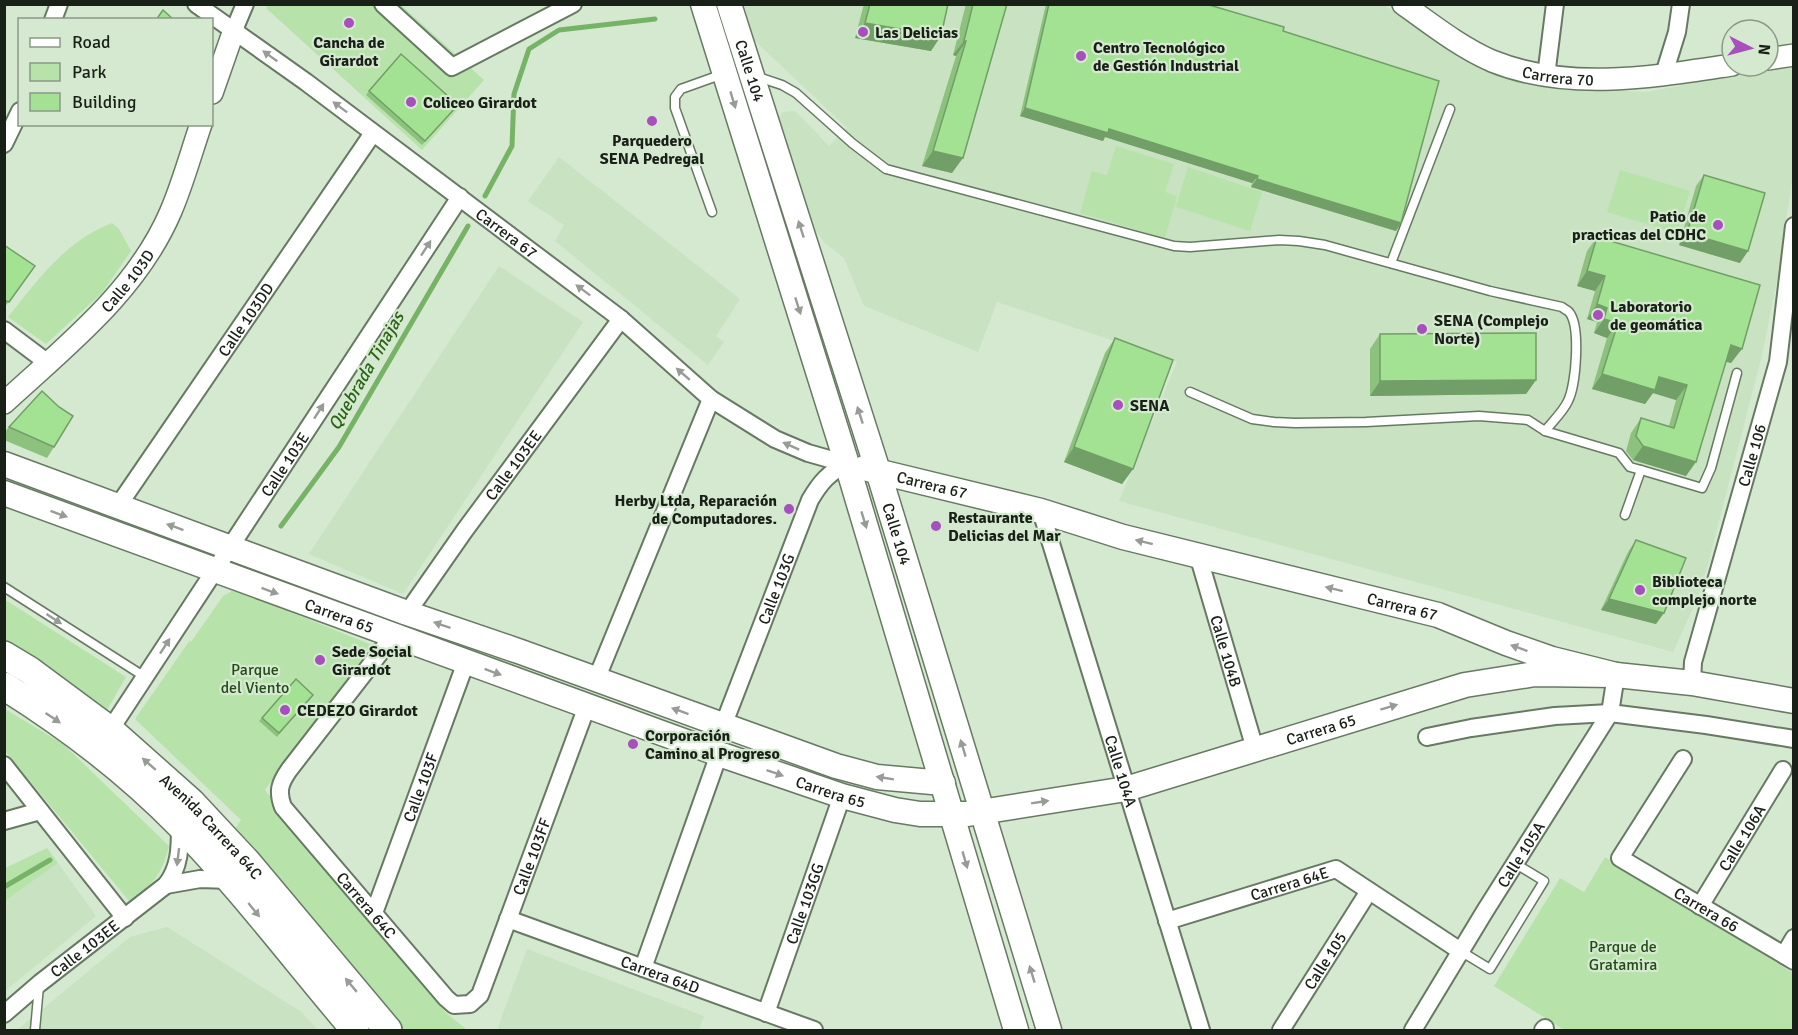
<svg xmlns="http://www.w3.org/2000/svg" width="1798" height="1035" font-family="Signika,sans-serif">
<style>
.built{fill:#c8e2c2}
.green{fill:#b7e3ab}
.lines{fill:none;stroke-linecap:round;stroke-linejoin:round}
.stream{stroke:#76b366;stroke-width:5}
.service-casing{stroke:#677963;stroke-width:11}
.minor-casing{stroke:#677963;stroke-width:20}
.tertiary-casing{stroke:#677963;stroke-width:24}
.secondary-casing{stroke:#677963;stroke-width:27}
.primary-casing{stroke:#677963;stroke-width:30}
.service{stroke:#fff;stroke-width:8}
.minor{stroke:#fff;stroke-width:16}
.tertiary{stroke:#fff;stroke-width:21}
.secondary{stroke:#fff;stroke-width:24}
.primary{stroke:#fff;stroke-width:27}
.wall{fill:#8cc27e}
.shaded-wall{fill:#729e67}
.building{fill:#a3e293;stroke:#729e67;stroke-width:1.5}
.oneway{fill:#989b97}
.poi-dot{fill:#a74fbc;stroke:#d5e9d0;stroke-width:2}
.labels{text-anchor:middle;stroke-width:4.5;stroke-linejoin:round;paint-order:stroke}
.poi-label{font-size:16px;font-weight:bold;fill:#192017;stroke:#d5e9d0;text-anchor:start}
.street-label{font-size:16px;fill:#192017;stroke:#d5e9d0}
.park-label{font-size:16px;fill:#234b17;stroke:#d5e9d0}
.water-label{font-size:18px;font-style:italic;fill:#2a6417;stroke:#d5e9d0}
</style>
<rect width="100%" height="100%" fill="#d5e9d0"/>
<g class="built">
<polygon points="744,5 1384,5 1492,73 1525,83 1567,88 1646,92 1793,65 1794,167 1778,276 1762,355 1708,564 1698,597 1673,652 1119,501 1177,362 997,302 978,352 864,306 844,258 824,242 805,217 777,120 783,112 794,111 798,114 829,146 847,128 754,40"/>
<polygon points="559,157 740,299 716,336 724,342 708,365 555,241 564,225 528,201"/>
<polygon points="499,266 583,322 403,594 309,554"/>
<polygon points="58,863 96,916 5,991 5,901"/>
<polygon points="167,927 300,1011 318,1030 17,1030 130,937"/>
<polygon points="527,949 704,1016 699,1030 500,1030 498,1027"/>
</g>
<g class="green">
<polygon points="269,4 401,5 484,80 422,150 266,8"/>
<polygon points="1116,146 1174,164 1165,192 1177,196 1165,238 1080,213 1092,171 1107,175"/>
<polygon points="1188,167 1262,192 1250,231 1176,207"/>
<polygon points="1620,170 1690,191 1677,233 1607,212"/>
<path d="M 112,223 L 119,229 L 131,251 L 102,293 L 46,344 L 8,317 C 38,280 65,241 112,223 Z"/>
<polygon points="232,591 240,592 372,645 265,790 446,1013 465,1028 466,1030 404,1030 235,829 241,820 135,719 190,640 191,642 223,596"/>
<polygon points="4,599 126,677 107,710 5,643"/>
<path d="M 5,709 L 63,744 L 169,846 C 161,877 154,882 130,902 L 5,751 Z"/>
<polygon points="47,848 58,863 5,901 5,868"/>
<polygon points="1605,857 1793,973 1793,1030 1562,1030 1563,1029 1494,986 1560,878 1584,892"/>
</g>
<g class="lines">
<g class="stream">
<polyline points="485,196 512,146 514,94 529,49 559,30 655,19"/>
<polyline points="281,526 339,447 468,226"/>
<polyline points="4,887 50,860"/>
</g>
<g class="service-casing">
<g id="service">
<path d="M 755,76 L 782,85 L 796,93 L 852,143 L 886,169 L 1174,246 L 1190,247 L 1279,240 L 1299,241 L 1325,245 L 1490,291 L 1562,307 C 1564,309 1567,310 1569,312 C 1581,326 1576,385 1568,401 C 1563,412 1552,422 1545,431 L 1619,453 L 1630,467 L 1641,470 L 1625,515"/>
<polyline points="712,212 675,108 675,97 681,89 723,74"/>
<polyline points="1391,263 1450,109"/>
<polyline points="1190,392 1252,419 1274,422 1295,423 1366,422 1479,416 1528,420 1545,431"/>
<polyline points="1641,470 1702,488 1711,468 1737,373"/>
<polyline points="4,587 145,677"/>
<polyline points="1462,952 1490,969 1544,881 1516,864"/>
<polyline points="35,1030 39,986"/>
</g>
</g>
<g class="minor-casing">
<g id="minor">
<path id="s1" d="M 196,4 L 306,82 L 621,319 L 711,399 L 775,439 L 808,453 L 847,464"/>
<polyline points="383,4 452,67 573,4"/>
<polyline points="53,20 59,4"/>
<polyline points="234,30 245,4"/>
<polyline points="1664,74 1677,32 1681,4"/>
<polyline points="1546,76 1555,4"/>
<polyline points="4,144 20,111"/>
<polyline points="4,330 48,363"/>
<path id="s2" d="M 118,506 L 373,133"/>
<path id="s3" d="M 1041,511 L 1201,1030"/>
<path id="s4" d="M 1198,555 L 1255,749"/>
<path id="s5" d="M 407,613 L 465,530 L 621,319"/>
<path id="s6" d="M 393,636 L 289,770 C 280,783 277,791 283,807 L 446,998 L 454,1005 L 470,1004 L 480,995 L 587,706"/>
<polyline points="596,680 711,399"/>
<path id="s7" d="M 1692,683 L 1693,662 L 1778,362 L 1794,226"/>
<path id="s8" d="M 723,726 L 810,500 C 820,483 829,472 847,464"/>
<path id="s9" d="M 110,730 L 460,197"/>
<polyline points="1427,737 1471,728 1555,716 1610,713 1706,725 1794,739"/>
<path id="s10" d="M 1683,759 L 1620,858 L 1794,961"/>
<polyline points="4,765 125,918"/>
<polyline points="4,821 40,811"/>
<polyline points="166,885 200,879 230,880"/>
<path id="s11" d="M 1700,906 L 1783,770"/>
<path id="s12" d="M 374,913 L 466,662"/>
<path id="s13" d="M 508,919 L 814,1030"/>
<path id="s14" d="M 1167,921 L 1336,869 L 1462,952"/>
<polyline points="1784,955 1794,938"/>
<polyline points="643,968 719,754"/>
<path id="s15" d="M 766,1013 L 842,796"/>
<path id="s16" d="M 4,1014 L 40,983 L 166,885 C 180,867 180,848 180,825"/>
<path id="s17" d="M 1281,1030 L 1369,891"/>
<path id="s18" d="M 1413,1030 L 1485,911 L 1610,713 L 1616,675"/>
<polyline points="1543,1030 1545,1028"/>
</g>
</g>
<g class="tertiary-casing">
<g id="tertiary">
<path id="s19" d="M 1403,4 C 1431,24 1460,47 1492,61 C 1569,92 1653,77 1732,65"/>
<polyline points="1768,59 1794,55"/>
<polyline points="212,93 234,30"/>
<path id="s20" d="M 4,403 C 67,345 137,291 171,211 C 183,183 191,153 201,124"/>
</g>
</g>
<g class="secondary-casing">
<g id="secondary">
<polyline points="703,4 847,464 1016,1030"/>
<path id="s21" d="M 729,4 L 878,471 L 1049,1030"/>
<polyline points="4,464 407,613 521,652 836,766 877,777 943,783"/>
<path id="s22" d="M 864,468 L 1041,511 L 1123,537 L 1438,615 L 1506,643 L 1552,659 L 1616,675 L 1692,683 L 1794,701"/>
<path id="s23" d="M 4,493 L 719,754 L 842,796 L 895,810 L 920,814 L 968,814 L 1126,789 L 1465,685 L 1535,674 L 1616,675"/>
</g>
</g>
<g class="primary-casing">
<g id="primary">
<path id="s24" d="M 4,655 L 29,670 L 110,730 L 191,802 L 247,862 L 388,1030"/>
<path d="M 4,686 C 68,726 127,771 180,825 C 242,889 297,962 355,1030"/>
</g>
</g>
<use href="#service" class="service"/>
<use href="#minor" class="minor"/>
<use href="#tertiary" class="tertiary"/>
<use href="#secondary" class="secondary"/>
<use href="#primary" class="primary"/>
</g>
<g class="wall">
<polygon points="864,4 948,4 931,51 855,38"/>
<polygon points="966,4 1007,4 952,173 922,166 956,56 953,55"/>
<polygon points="1046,4 1206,4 1283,31 1401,223 1396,231 1251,187 1252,183 1105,137 1103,141 1020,116"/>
<polygon points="369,91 458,105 422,145 366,95"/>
<polygon points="1704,175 1740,263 1679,245 1696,186"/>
<polygon points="1597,237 1731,363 1726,362 1686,476 1633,460 1626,451 1631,433 1641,418 1669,426 1676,400 1653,393 1645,404 1592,389 1607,338 1594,333 1597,322 1587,319 1595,291 1577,286 1587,251"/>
<polygon points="4,245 27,277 4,308"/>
<polygon points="1380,334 1536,380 1526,394 1370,396 1370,349"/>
<polygon points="1115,338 1133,469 1122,484 1064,462 1105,353"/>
<polygon points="9,427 54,447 47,458 4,440 4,433"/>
<polygon points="1636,540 1656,624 1601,610 1628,552"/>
<polygon points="313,695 277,737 259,721 262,718"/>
</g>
<g class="shaded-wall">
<polygon points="865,23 941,36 931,51 855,38"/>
<polygon points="964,41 966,41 956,56 953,55"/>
<polygon points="1025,108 1109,129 1258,176 1252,183 1105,137 1103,141 1020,116"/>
<polygon points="933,151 963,158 952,173 922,166"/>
<polygon points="1257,179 1401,223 1396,231 1251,187"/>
<polygon points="1687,233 1748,251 1740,263 1679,245"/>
<polygon points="1587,271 1605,276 1595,291 1577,286"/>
<polygon points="1597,304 1607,308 1597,322 1587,319"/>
<polygon points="1604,319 1618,323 1607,338 1594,333"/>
<polygon points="1731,345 1742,349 1731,363 1720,360"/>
<polygon points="1602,374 1659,377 1687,385 1676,400 1653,393 1645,404 1592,389"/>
<polygon points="1536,380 1526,394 1370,396 1380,381"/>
<polygon points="1643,446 1696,462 1686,476 1633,460"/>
<polygon points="1074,447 1133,469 1122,484 1064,462"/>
<polygon points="1609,599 1664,613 1656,624 1601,610"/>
</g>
<g class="building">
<polygon points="870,4 948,4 941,36 865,23"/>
<polygon points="973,4 1007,4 963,158 933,151 966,41 964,41"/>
<polygon points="1049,4 1206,4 1284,27 1283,31 1439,81 1401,223 1257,179 1258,176 1109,129 1108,133 1025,108"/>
<polygon points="163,10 174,20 156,20"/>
<polygon points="401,54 458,105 425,141 369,91"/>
<polygon points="1704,175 1765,193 1748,251 1687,233"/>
<polygon points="1597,237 1760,285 1742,349 1731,345 1696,462 1643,446 1636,436 1641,418 1674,428 1687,385 1659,377 1655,390 1602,374 1618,323 1604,319 1607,308 1597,304 1605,276 1587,271"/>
<polygon points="4,245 35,266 9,302 4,300"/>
<polygon points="1536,333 1536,380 1380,381 1380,334"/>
<polygon points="1115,338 1173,360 1133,469 1074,447"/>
<polygon points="42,391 59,407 73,416 54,447 9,427"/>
<polygon points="1636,540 1686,558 1664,613 1609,599"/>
<polygon points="296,679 313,695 279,733 262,718"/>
</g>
<defs><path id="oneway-solid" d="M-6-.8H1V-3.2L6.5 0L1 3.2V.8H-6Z" transform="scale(1.5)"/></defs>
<g class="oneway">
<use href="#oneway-solid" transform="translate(270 56) rotate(-144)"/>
<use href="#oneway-solid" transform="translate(733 100) rotate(73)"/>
<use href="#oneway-solid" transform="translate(340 107) rotate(-143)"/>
<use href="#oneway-solid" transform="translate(801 229) rotate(-108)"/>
<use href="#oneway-solid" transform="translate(426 248) rotate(-57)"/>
<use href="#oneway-solid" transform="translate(583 290) rotate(-143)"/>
<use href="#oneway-solid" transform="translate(798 306) rotate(72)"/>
<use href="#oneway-solid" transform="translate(683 374) rotate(-139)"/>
<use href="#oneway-solid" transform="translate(319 411) rotate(-57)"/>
<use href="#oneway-solid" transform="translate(860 415) rotate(-108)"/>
<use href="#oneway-solid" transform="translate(791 446) rotate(-156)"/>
<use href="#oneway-solid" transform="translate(59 514) rotate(20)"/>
<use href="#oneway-solid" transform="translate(864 520) rotate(73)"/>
<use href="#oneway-solid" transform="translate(175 527) rotate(-160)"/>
<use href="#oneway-solid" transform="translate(1144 542) rotate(-166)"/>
<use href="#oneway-solid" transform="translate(1334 589) rotate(-166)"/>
<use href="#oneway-solid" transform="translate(270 591) rotate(20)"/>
<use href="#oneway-solid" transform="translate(54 619) rotate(33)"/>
<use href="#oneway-solid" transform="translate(442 625) rotate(-161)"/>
<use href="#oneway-solid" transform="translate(165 646) rotate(-57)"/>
<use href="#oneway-solid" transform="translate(1519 648) rotate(-160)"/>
<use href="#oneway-solid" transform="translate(493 672) rotate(20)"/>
<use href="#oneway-solid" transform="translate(1389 707) rotate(-17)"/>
<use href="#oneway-solid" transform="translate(680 711) rotate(-160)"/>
<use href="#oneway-solid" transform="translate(53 718) rotate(34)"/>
<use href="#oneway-solid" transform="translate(963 748) rotate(-107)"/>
<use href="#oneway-solid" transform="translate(149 764) rotate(-139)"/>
<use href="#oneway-solid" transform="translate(775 773) rotate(19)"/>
<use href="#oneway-solid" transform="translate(885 778) rotate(-171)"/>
<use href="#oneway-solid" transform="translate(1040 802) rotate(-9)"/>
<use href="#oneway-solid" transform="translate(178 857) rotate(97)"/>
<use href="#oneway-solid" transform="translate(965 860) rotate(74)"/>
<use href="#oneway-solid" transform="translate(254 910) rotate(51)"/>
<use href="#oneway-solid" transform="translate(1032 974) rotate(-107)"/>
<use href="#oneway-solid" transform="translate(351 985) rotate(-130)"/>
</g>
<g class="poi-dot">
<circle cx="349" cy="23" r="6"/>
<circle cx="863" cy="32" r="6"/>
<circle cx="1081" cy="56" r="6"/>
<circle cx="411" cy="102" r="6"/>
<circle cx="652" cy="121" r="6"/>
<circle cx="1718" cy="225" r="6"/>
<circle cx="1598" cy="315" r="6"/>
<circle cx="1422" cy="329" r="6"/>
<circle cx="1118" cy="405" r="6"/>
<circle cx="789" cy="509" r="6"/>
<circle cx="936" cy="526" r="6"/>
<circle cx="1640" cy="590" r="6"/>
<circle cx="320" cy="660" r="6"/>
<circle cx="285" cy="710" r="6"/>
<circle cx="633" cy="744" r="6"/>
</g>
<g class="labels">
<g class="poi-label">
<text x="875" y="38">Las Delicias</text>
<text x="349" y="48" text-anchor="middle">Cancha de<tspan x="349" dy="18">Girardot</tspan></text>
<text x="1093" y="53">Centro Tecnológico<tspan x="1093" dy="18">de Gestión Industrial</tspan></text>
<text x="423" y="108">Coliceo Girardot</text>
<text x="652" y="146" text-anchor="middle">Parquedero<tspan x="652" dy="18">SENA Pedregal</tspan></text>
<text x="1706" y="222" text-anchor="end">Patio de<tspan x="1706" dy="18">practicas del CDHC</tspan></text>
<text x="1610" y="312">Laboratorio<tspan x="1610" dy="18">de geomática</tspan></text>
<text x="1434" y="326">SENA (Complejo<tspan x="1434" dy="18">Norte)</tspan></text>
<text x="1130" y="411">SENA</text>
<text x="777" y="506" text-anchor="end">Herby Ltda, Reparación<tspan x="777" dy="18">de Computadores.</tspan></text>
<text x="948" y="523">Restaurante<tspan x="948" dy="18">Delicias del Mar</tspan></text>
<text x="1652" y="587">Biblioteca<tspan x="1652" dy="18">complejo norte</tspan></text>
<text x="332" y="657">Sede Social<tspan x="332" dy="18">Girardot</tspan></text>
<text x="297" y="716">CEDEZO Girardot</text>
<text x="645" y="741">Corporación<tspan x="645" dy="18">Camino al Progreso</tspan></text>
</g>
<g class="street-label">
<text dy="6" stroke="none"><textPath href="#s21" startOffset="70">Calle 104</textPath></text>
<text dy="6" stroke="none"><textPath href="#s19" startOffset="174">Carrera 70</textPath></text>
<text dy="6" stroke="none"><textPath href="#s1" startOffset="386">Carrera 67</textPath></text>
<text dy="6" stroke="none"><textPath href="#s20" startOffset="174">Calle 103D</textPath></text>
<text dy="6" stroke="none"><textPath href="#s2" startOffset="226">Calle 103DD</textPath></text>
<text dy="6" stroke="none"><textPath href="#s7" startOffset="236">Calle 106</textPath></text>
<text dy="6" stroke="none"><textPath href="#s9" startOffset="318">Calle 103E</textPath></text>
<text dy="6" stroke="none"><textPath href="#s5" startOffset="182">Calle 103EE</textPath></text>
<text dy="6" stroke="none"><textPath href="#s22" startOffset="70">Carrera 67</textPath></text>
<text dy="6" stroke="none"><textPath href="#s21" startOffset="556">Calle 104</textPath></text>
<text dy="6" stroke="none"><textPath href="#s8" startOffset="147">Calle 103G</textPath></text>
<text dy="6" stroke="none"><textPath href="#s22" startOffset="556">Carrera 67</textPath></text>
<text dy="6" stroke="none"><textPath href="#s23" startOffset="357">Carrera 65</textPath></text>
<text dy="6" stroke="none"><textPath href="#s4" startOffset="100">Calle 104B</textPath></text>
<text dy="6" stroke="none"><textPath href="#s23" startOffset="1383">Carrera 65</textPath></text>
<text dy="6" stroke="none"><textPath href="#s3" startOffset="272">Calle 104A</textPath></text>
<text dy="6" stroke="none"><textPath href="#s12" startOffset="134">Calle 103F</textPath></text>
<text dy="6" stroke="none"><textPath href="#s23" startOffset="879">Carrera 65</textPath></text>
<text dy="6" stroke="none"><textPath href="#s24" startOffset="270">Avenida Carrera 64C</textPath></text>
<text dy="6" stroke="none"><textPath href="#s11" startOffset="80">Calle 106A</textPath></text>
<text dy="6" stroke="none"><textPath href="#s18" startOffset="206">Calle 105A</textPath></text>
<text dy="6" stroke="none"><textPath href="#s6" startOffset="648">Calle 103FF</textPath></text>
<text dy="6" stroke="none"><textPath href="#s14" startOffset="128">Carrera 64E</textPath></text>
<text dy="6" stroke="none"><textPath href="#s6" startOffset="338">Carrera 64C</textPath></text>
<text dy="6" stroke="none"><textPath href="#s15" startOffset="116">Calle 103GG</textPath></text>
<text dy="6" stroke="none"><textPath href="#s10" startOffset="218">Carrera 66</textPath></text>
<text dy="6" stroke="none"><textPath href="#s16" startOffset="104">Calle 103EE</textPath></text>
<text dy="6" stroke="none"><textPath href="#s17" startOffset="82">Calle 105</textPath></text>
<text dy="6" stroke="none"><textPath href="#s13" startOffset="162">Carrera 64D</textPath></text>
</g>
<g class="park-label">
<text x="255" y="675">Parque<tspan x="255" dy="18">del Viento</tspan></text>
<text x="1623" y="952">Parque de<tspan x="1623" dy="18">Gratamira</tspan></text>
</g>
<g class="water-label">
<text transform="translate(366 371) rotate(-60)" y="6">Quebrada Tinajas</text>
</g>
</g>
<rect width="1798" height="1035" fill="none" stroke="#192017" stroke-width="12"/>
<rect x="18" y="18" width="195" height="108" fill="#d5e9d0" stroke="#8a9986" stroke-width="1.5"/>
<rect x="30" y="38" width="30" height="9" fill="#ffffff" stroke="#8a9986" stroke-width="1.5"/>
<text x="72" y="48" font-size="18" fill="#192017">Road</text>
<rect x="30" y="63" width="30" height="18" fill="#b7e3ab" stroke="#8a9986" stroke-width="1.5"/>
<text x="72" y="78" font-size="18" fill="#192017">Park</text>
<rect x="30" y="93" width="30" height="18" fill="#a3e293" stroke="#8a9986" stroke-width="1.5"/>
<text x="72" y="108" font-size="18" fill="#192017">Building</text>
<g transform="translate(1750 48) rotate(96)"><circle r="28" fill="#d5e9d0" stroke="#8a9986" stroke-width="1.5"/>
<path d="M0-4.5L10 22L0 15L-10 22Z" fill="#a74fbc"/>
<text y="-9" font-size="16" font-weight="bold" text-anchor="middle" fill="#192017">N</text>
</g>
</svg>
